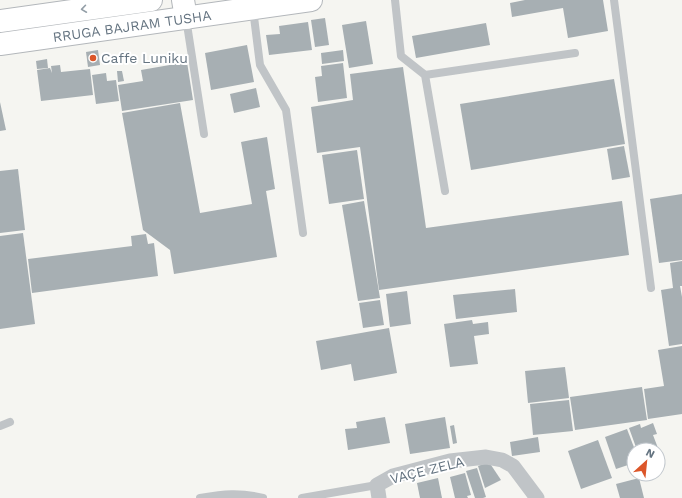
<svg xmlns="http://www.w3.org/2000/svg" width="682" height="498" font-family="'Work Sans',sans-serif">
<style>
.building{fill:#a7afb3}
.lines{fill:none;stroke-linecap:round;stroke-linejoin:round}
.secondary-casing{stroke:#b3b7bb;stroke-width:24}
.lane{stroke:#c0c4c7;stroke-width:8}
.street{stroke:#c0c4c7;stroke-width:15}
.secondary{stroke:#fff;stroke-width:22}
.oneway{stroke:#939ea7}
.poi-dot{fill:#dc5629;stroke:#fff;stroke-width:1.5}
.labels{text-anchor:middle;stroke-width:4;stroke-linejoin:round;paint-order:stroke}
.street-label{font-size:14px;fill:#657481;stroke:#fff}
.poi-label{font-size:14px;fill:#657481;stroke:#fff;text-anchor:start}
</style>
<rect width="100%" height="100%" fill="#f5f5f1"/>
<g class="building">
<polygon points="525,0 603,0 608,31 568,38 563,8 512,17 510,3"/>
<polygon points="325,18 329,45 315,47 311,20"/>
<polygon points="366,21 373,64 349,68 342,25"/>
<polygon points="308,22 312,50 269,55 266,35 280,34 279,26"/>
<polygon points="486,23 490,45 416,58 412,36"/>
<polygon points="247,45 254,82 211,90 205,53"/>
<polygon points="98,50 100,65 88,67 86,52"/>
<polygon points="343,50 344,61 322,64 321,53"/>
<polygon points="47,59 48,68 37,69 36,61"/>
<polygon points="187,62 193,100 122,111 118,85 143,81 141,70"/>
<polygon points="343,63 347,98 318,102 315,77 322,76 321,66"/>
<polygon points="60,65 61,72 90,69 93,95 41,101 37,70 50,68 52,73 51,66"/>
<polygon points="403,67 426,228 622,201 629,255 379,290 360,147 317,153 311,107 353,100 350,74"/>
<polygon points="117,71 122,71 124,81 118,82"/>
<polygon points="106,73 107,81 116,80 119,101 96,104 92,75"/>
<polygon points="614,79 625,144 471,170 460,104"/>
<polygon points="256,88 260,107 234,113 230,94"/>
<polygon points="0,102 6,130 0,131"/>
<polygon points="180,103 200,213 252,204 241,142 267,137 275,189 266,191 277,257 174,274 170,250 143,230 122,113"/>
<polygon points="624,146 630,177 612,180 607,149"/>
<polygon points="357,150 364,199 329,204 322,155"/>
<polygon points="18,169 25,230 0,233 0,171"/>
<polygon points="682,194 682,260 659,263 650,199"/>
<polygon points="364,201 380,298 358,301 342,205"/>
<polygon points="23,233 35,324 0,329 0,236"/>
<polygon points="146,234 148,244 154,243 158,276 32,293 28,259 132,246 131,236"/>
<polygon points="682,261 682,286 680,286 682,297 682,344 669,346 661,290 673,288 670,263"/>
<polygon points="515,289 517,312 456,319 453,295"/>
<polygon points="407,291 411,324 390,327 386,294"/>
<polygon points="380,300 384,325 363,328 359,303"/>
<polygon points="472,320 473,324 488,322 489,334 474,336 478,364 450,367 444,324"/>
<polygon points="389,328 397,373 354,381 351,364 321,370 316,341"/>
<polygon points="682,346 682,414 648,419 644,389 664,386 658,350"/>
<polygon points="565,367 569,398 528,403 525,371"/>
<polygon points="642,387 647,420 575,430 570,397"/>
<polygon points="569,400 573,431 533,435 530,404"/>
<polygon points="385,417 390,443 348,450 345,429 357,428 356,422"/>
<polygon points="445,417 450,448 410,454 405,424"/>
<polygon points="653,423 657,434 653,435 661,456 658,457 658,450 637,450 629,428 640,424 641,428"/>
<polygon points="454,425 457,443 453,444 450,426"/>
<polygon points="627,429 635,450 634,463 616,469 605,437"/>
<polygon points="538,437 540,452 512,456 510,442"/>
<polygon points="598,440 612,478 581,489 568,451"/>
<polygon points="489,462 501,480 485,488 478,466"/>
<polygon points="477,468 486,497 483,498 475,498 466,471"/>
<polygon points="465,473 471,495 467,496 468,498 455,498 450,477"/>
<polygon points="438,478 442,498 420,498 417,483"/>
<polygon points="639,478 644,498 620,498 616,484"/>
</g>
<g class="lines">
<g class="secondary-casing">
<g id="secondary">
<polyline points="183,0 186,18"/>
<polyline points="0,21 151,0"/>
<polyline points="0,44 311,0"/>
</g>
</g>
<g class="lane">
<polyline points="395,0 401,56 425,75 445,191"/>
<polyline points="614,0 651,288"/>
<polyline points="253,9 260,65 286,110 303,233"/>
<polyline points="186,18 204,134"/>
<polyline points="425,75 575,53"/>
<polyline points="0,426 10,422"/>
<path d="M 200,498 C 224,494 239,492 263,498"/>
<polyline points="302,498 377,485"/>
</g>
<polyline class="street" points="379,498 377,485 393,476 450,461 486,457 502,460 513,466 537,498"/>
<use href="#secondary" class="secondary"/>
</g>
<defs><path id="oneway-chevron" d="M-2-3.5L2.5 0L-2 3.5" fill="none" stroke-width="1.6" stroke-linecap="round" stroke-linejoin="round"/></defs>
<use class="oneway" href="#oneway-chevron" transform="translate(84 9) rotate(172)"/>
<circle class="poi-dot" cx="93" cy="58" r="4"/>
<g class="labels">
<g class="street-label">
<text transform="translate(132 26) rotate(-8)" y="5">RRUGA BAJRAM TUSHA</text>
<text transform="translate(427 470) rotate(-14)" y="5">VAÇE ZELA</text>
</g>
<g class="poi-label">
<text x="101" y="63">Caffe Luniku</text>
</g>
</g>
<g transform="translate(646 462) rotate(27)"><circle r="19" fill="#ffffff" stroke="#c1c7cd"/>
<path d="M0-3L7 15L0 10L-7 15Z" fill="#dc5629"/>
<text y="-6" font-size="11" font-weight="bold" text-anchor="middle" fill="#657481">N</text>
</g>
</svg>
